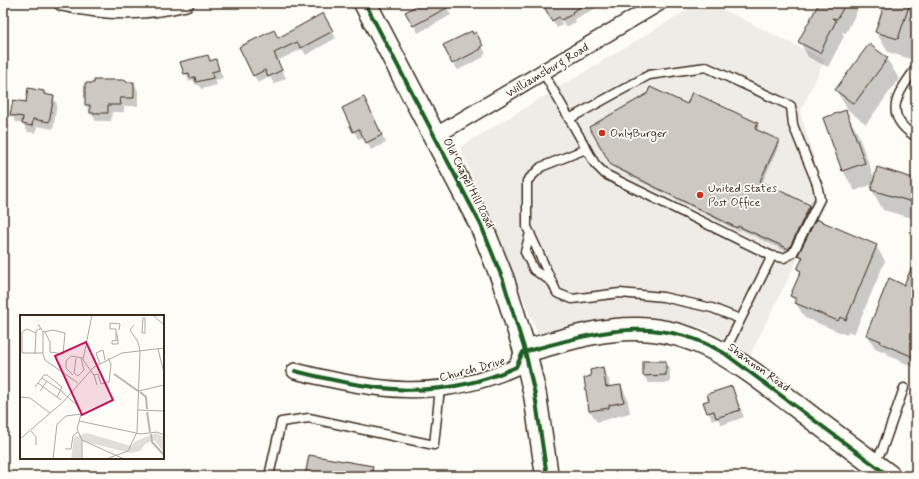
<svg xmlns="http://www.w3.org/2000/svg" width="919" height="479" font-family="Mynerve,sans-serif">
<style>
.built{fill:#efece7}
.shadow{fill:#0003}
.building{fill:#cdc8c2;stroke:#3b2a1e}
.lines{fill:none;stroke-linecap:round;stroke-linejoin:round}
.lane-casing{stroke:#3b2a1e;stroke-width:11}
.street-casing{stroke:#3b2a1e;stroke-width:18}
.secondary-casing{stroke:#3b2a1e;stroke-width:25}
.lane{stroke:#fdfcf7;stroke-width:8}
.street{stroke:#fdfcf7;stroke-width:15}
.secondary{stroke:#fdfcf7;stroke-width:22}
.cycleway-casing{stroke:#fdfcf7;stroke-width:6}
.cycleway{stroke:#1b5e20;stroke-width:4}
.poi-dot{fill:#c8321e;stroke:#fdfcf7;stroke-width:1.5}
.labels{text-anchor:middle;stroke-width:3.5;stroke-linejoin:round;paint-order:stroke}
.street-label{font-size:12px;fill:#3b2a1e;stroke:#fdfcf7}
.poi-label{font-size:12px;fill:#3b2a1e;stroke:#fdfcf7;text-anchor:start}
.inset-river{fill:none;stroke:#bbb4ad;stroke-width:2}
.inset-road{fill:none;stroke:#afa8a0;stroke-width:1}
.view{fill:#c2185b;fill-opacity:0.15;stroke:#c2185b;stroke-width:2}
.inset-edge{fill:none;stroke:#3b2a1e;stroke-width:2}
</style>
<rect width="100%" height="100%" fill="#fdfcf7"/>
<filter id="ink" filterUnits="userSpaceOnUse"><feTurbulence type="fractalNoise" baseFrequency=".025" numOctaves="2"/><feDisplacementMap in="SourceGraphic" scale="8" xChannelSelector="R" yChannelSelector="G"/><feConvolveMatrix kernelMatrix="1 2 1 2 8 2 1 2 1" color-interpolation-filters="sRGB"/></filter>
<g filter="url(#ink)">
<polygon class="built" points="699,3 710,3 825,60 800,112 827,201 750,355 705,329 660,319 613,318 539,336 460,147"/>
<g class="shadow">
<polygon points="424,3 444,3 451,15 418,33 414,25"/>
<polygon points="543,3 606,3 575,19 576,22 566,27 559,16 558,17 563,25 557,28"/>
<polygon points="820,3 861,3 846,33 842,32 844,36 828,67 808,57 800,42"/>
<polygon points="886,3 916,3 916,40 910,59 888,52 876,32"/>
<polygon points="322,14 336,38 306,55 302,49 277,61 286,78 274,84 270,77 258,83 240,47 274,31 278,39"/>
<polygon points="473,35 480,41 486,54 483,55 484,57 458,70 453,63"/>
<polygon points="208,56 211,62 216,61 223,78 215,80 217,85 201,89 199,85 196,85 193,80 189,82 182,63"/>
<polygon points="887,59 899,79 866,124 848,110 836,90"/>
<polygon points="125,81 127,83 134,83 138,91 138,106 124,106 124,112 112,112 111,121 96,121 86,105"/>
<polygon points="44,92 46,96 53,97 57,104 53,129 37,126 36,133 28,132 23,124 16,122 11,115"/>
<polygon points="687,105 757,124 759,127 757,131 778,141 780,144 762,183 809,206 811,209 790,253 740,229 739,231 614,168 590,128"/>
<polygon points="368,106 386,143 371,150 364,137 358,139 343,108"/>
<polygon points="845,111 857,132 875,180 916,180 916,219 883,210 872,190 873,184 855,191 843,171 824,119"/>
<polygon points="876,246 885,261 854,334 848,331 847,335 805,318 791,296 801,273 798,269 802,260 799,255"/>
<polygon points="916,274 916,368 889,356 887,353 875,348 867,334 905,286"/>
<polygon points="665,362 670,369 670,383 648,383 644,375"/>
<polygon points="603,369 609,380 610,387 621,386 627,397 630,413 597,422 590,411 592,377"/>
<polygon points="731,387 744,417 722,425 718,419 712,420 704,403"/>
<polygon points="372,467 377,476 306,476"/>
</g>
<g class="building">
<polygon points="422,3 456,3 413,26 405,12"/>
<polygon points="542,3 587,3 572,12 573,14 561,20 559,17 552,21"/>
<polygon points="819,3 846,3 837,19 832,18 836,21 820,53 798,42"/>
<polygon points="885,3 910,3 898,39 875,32"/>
<polygon points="323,13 333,31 301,48 297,42 274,53 282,70 268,77 265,70 253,76 239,47 274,30 278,38"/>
<polygon points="472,31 473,34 476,32 483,46 480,47 481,49 452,64 443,45"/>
<polygon points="869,44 888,58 854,104 835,90"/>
<polygon points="208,55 210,61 216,59 219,70 212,72 213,78 196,82 195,77 190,78 189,73 184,74 180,62"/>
<polygon points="94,80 126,80 126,82 134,82 134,98 120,98 121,105 108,105 108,113 90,113 90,105 85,105 85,83 94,83"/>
<polygon points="650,87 687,104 692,92 758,123 755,129 779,140 760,181 810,205 789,249 738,226 737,228 611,165 589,127 647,94"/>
<polygon points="28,88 44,91 44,94 54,96 49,122 33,119 32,126 22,124 23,117 10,115 13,100 26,102"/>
<polygon points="364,97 382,135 366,143 359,129 353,132 342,108"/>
<polygon points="846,110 865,163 842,171 823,118"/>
<polygon points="877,167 916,179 916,203 871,190"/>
<polygon points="816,219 877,245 846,320 840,317 838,321 795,303 797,299 790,296 801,271 797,269 803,257 798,255"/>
<polygon points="916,257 916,358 880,343 881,341 866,335 889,278 904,285"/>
<polygon points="643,361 666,361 666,375 643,376"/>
<polygon points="603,367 606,387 621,385 624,402 609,405 609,408 589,411 584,378 591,376 590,370"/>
<polygon points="732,386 740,410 716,418 714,411 707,413 703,402 709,400 707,394"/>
<polygon points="309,455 373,466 371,476 305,476"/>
</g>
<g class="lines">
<g class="lane-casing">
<g id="lane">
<path d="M 916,68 C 896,96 882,115 916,137"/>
<polyline points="543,72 595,164 605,174 613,178 772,256 784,258 793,253 820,199 817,184 793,125 791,106 706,67 649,75 569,119"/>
<polyline points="586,149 541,167 527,181 527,227 557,293 572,299 620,293 663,297 712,308 740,319"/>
<polyline points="530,233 525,252 534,270 552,282"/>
<polyline points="724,353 772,256"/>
<polyline points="873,463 882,450 904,388"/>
<polyline points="269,476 281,422 309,418 434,445 440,388"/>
</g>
</g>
<g class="street-casing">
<g id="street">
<path d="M 62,3 C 107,13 140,14 186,3"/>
<polyline points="435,136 659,3"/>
<path d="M 295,371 C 373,391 439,402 516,367 L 523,352 L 525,351"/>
</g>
</g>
<g class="secondary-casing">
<g id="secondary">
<polyline points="365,3 481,225 503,280 525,351 535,395 547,476"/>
<path d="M 525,351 C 562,341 599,328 638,329 C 702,330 746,368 795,405 C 826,429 858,452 889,476"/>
</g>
</g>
<use href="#lane" class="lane"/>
<use href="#street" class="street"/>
<use href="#secondary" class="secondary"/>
<g class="cycleway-casing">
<g id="cycleway">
<polyline points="365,3 481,225 503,280 525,351 535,395 547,476"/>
<path d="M 295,371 C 373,391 439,402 516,367 L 523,352 C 594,334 654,312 724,353 L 889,476"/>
</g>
</g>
<use href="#cycleway" class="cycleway"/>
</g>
</g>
<g class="poi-dot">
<circle cx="602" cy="133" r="4"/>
<circle cx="700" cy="195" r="4"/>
</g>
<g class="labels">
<g class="street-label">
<text transform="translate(547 70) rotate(-31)" y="4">Williamsburg Road</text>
<text transform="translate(469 183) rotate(63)" y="4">Old Chapel Hill Road</text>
<text transform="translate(759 367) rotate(36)" y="4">Shannon Road</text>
<text transform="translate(472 369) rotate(-15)" y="4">Church Drive</text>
</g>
<g class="poi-label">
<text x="610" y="137">OnlyBurger</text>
<text x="708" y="192">United States<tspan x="708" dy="14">Post Office</tspan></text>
</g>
</g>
<g transform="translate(20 315)">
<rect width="144" height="144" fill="#fdfcf7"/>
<path d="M 67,118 L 111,131 L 116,126 L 136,118 L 144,122 L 144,137 L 134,125 L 125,129 L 120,136 L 110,138 L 62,126 L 61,144 L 51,144 L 54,122 Z" fill="#e1ded7"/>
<path class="inset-river" d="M 94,59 L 118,76M 120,77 L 126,82 L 127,94M 127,97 L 130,117M 131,119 L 132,127 L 144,140"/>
<path class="inset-road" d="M 72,0 L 63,45 L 74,60 L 77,70M 133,0 L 144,10M 123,3 L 125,3 L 125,18 L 122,18 ZM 18,9 L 23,17 L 23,39 L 25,45 L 58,68M 23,17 L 33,15 L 45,18 L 43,39 L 30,37 L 30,27 L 25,17M 16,18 L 7,14 L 2,17 L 2,38 L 23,38M 96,18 L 96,14 L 90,14 L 90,8 L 100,9 L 99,15M 96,25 L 96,18 L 97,19 L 98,25 L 98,29 L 92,29 L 92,26 L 98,25M 138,34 L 144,58M 15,39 L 16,16 L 21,13M 80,49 L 76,38 L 83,35 L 85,45M 54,58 L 58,61 L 64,55 L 61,43M 54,58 L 56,43M 53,60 L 46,53 L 46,46 L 51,41 L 63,43M 74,60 L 78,59 L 81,69 L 89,67 L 91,49 L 88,43M 22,63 L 43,77M 18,68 L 41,85M 15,72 L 24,60 L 27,60 L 42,72 L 37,82M 20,76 L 27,66M 119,76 L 144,70M 42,77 L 59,92 L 61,99 L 57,114 L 62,125 L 104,144M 0,82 L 10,83 L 30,98M 118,95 L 144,96M 59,106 L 121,119 L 137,117 L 144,120M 11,116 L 16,122 L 16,130M 0,124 L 42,88 L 74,52 L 102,38 L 144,33M 45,134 L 51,134 L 53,121 L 58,117M 33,144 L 37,109 L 46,101 L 61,99M 62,144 L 62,125M 86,144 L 108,136 L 117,117 L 120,36 L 118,27 L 110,15 L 114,10"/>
<path class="view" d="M 66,27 L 93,85 L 62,100 L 35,41 Z"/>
<rect width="144" height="144" class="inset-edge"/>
</g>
<rect width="919" height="479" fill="none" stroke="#fdfcf7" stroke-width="16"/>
<rect x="8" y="8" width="903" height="463" fill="none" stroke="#3b2a1e" stroke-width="1.5" filter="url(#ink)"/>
</svg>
